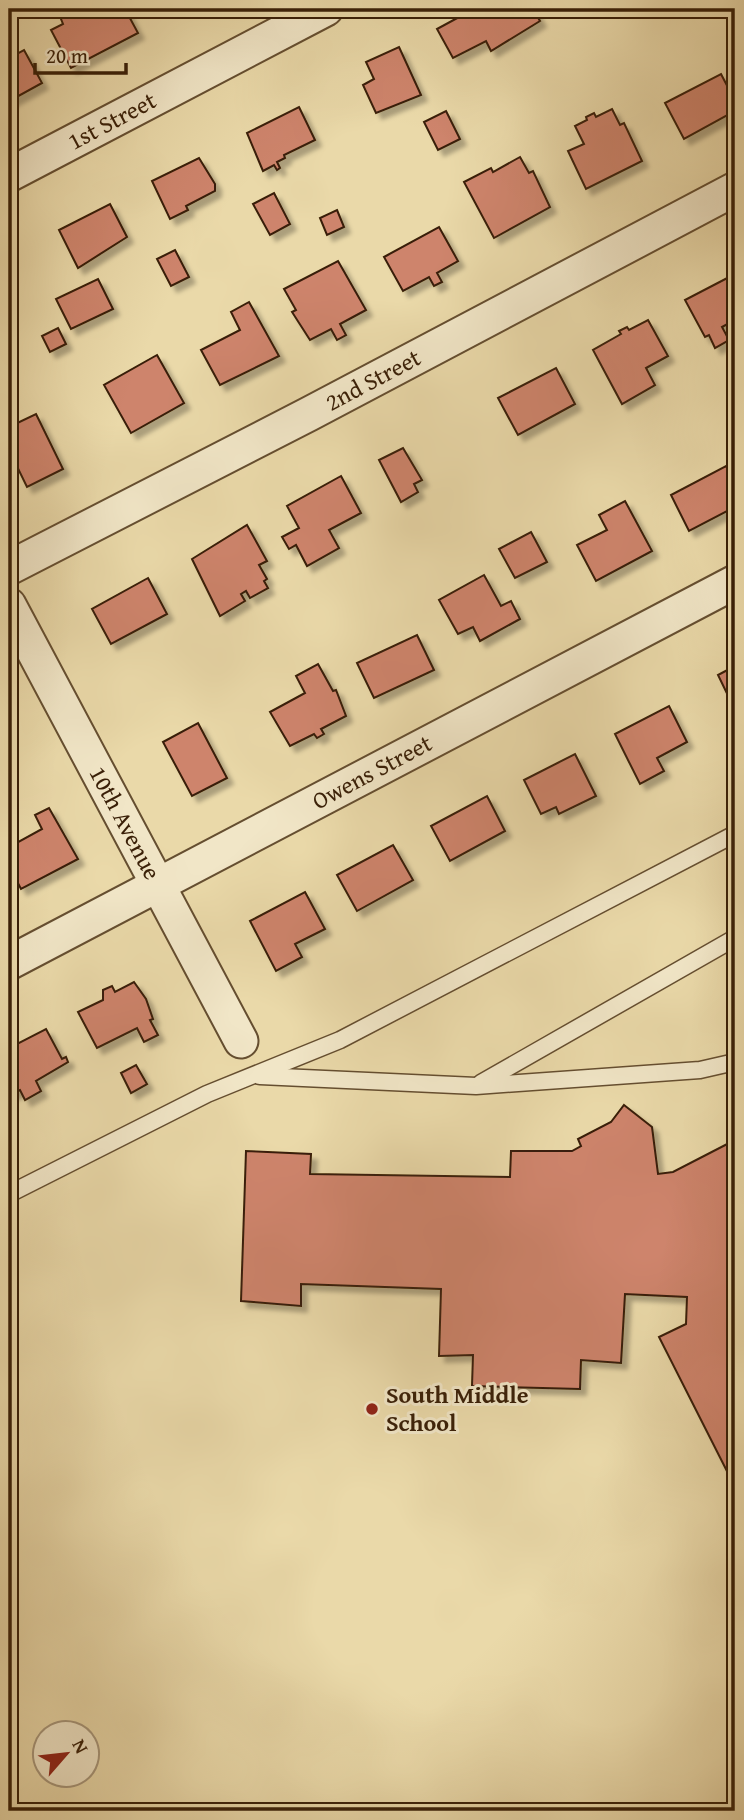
<svg xmlns="http://www.w3.org/2000/svg" width="744" height="1820" font-family="'Gentium Book Plus',serif">
<style>
.building{fill:#ce846c;stroke:#391f07;stroke-width:2;filter:url(#shadow)}
.lines{fill:none;stroke-linecap:round;stroke-linejoin:round}
.service-casing{stroke:#654e30;stroke-width:19}
.minor-casing{stroke:#654e30;stroke-width:37}
.service{stroke:#f1e6c7;stroke-width:16}
.minor{stroke:#f1e6c7;stroke-width:33}
.poi-dot{fill:#8f2418;stroke:#f1e6c7;stroke-width:2.5}
.labels{text-anchor:middle;stroke-width:6;stroke-linejoin:round;paint-order:stroke}
.street-label{font-size:24px;fill:#391f07;stroke:#f1e6c7}
.poi-label{font-size:24px;font-weight:bold;fill:#391f07;stroke:#f1e6c7;text-anchor:start}
</style>
<defs>
<filter id="shadow"><feDropShadow dx="6" dy="6" stdDeviation="2" flood-color="#0004"/></filter>
</defs>
<rect width="100%" height="100%" fill="#ead9a9"/>
<filter id="stains"><feTurbulence type="fractalNoise" baseFrequency=".00286" numOctaves="4"/><feColorMatrix values="0 0 0 0 .2 0 0 0 0 .09 0 0 0 0 .02 0 0 0 .5 -.17"/></filter>
<radialGradient id="worn" r=".72"><stop offset=".6" stop-color="#630" stop-opacity="0"/><stop offset="1" stop-color="#630" stop-opacity=".3"/></radialGradient>
<g class="building">
<polygon points="69,9 81,9 88,17 103,9 125,9 138,33 71,68 51,30 63,24 59,14"/>
<polygon points="481,9 533,9 540,21 491,51 486,41 453,58 437,29 472,10 473,13"/>
<polygon points="399,47 421,95 376,113 363,85 374,79 366,62"/>
<polygon points="24,50 42,83 11,100 9,104 9,58"/>
<polygon points="721,74 735,101 735,111 684,139 665,103"/>
<polygon points="299,107 315,140 284,155 285,158 277,162 280,168 277,170 274,165 263,171 247,133"/>
<polygon points="612,109 620,125 624,123 642,161 586,189 568,151 584,144 575,126 587,120 586,117 594,113 596,117"/>
<polygon points="446,111 460,139 438,150 424,122"/>
<polygon points="520,157 529,173 533,171 550,207 494,238 464,182 491,168 493,172"/>
<polygon points="199,158 215,184 215,191 186,206 188,210 170,219 152,181"/>
<polygon points="274,193 290,224 270,235 253,204"/>
<polygon points="110,204 127,237 78,268 59,230"/>
<polygon points="337,210 344,227 327,235 320,218"/>
<polygon points="439,227 458,261 437,273 442,282 434,286 429,277 403,291 384,257"/>
<polygon points="175,250 189,277 171,286 157,259"/>
<polygon points="338,261 366,310 340,324 346,335 337,340 331,329 310,340 292,312 296,310 284,289"/>
<polygon points="735,274 735,320 722,327 729,340 715,348 709,335 705,337 685,300"/>
<polygon points="98,279 113,309 71,329 56,299"/>
<polygon points="249,302 279,356 220,385 201,350 240,330 231,312"/>
<polygon points="648,320 668,356 646,368 655,385 622,404 593,350 621,334 619,331 627,327 629,330"/>
<polygon points="58,328 66,344 50,352 42,336"/>
<polygon points="157,355 184,403 131,433 104,385"/>
<polygon points="556,368 575,404 518,435 498,398"/>
<polygon points="36,414 63,469 27,487 9,450 9,427"/>
<polygon points="403,448 422,480 414,484 418,492 401,502 379,460"/>
<polygon points="726,466 735,483 735,507 689,531 671,495"/>
<polygon points="341,476 361,513 329,530 339,548 307,566 296,545 289,549 282,537 299,528 287,506"/>
<polygon points="625,501 652,551 596,581 577,545 607,530 599,515"/>
<polygon points="247,525 267,561 259,565 267,579 264,581 268,588 250,598 246,591 241,594 245,601 220,616 192,559"/>
<polygon points="531,532 547,562 515,578 499,549"/>
<polygon points="484,575 501,606 511,601 520,619 480,641 473,627 458,634 439,600"/>
<polygon points="148,578 167,614 111,644 92,609"/>
<polygon points="417,635 434,670 374,698 357,663"/>
<polygon points="735,660 735,710 718,675 735,666 732,661"/>
<polygon points="318,664 333,691 336,690 346,716 321,729 324,734 317,738 314,734 290,746 270,712 305,693 296,676"/>
<polygon points="669,706 687,742 657,758 664,771 640,784 615,734"/>
<polygon points="198,723 227,778 192,796 163,742"/>
<polygon points="575,754 596,796 559,814 556,807 541,814 524,780"/>
<polygon points="487,796 505,831 450,861 431,826"/>
<polygon points="49,808 78,859 21,889 9,866 9,847 42,829 35,815"/>
<polygon points="393,845 413,880 357,911 337,875"/>
<polygon points="305,892 325,929 295,944 302,957 276,971 250,921"/>
<polygon points="134,982 146,999 153,1019 150,1020 158,1035 144,1042 137,1028 97,1048 78,1012 103,1000 103,990 112,986 115,992"/>
<polygon points="46,1029 62,1059 66,1057 68,1062 36,1081 41,1091 25,1100 20,1090 11,1094 9,1048"/>
<polygon points="136,1065 147,1084 131,1093 121,1073"/>
<polygon points="624,1105 652,1127 658,1174 673,1172 735,1140 735,1487 659,1337 686,1324 687,1297 625,1294 621,1363 581,1360 580,1389 472,1386 473,1355 439,1356 441,1289 301,1284 301,1306 241,1301 246,1151 311,1154 310,1174 510,1177 511,1151 572,1151 581,1146 578,1139 611,1122"/>
</g>
<g class="lines">
<g class="service-casing">
<g id="service">
<polyline points="260,1076 476,1086 700,1070 735,1062"/>
<polyline points="481,1083 735,938"/>
<polyline points="9,1194 207,1094 340,1040 735,834"/>
</g>
</g>
<g class="minor-casing">
<g id="minor">
<polyline points="9,175 326,9"/>
<polyline points="9,568 309,414 735,189"/>
<polyline points="9,605 241,1041"/>
<polyline points="9,963 735,582"/>
</g>
</g>
<use href="#service" class="service"/>
<use href="#minor" class="minor"/>
</g>
<circle class="poi-dot" cx="372" cy="1409" r="7"/>
<g class="labels">
<g class="street-label">
<text transform="translate(112 121) rotate(-28)" y="8">1st Street</text>
<text transform="translate(373 380) rotate(-28)" y="8">2nd Street</text>
<text transform="translate(372 772) rotate(-28)" y="8">Owens Street</text>
<text transform="translate(125 823) rotate(62)" y="8">10th Avenue</text>
</g>
<g class="poi-label">
<text x="386" y="1403">South Middle<tspan x="386" dy="28">School</tspan></text>
</g>
</g>
<rect width="744" height="1820" fill="none" stroke="#ead9a9" stroke-width="35"/>
<rect x="10" y="10" width="723" height="1799" fill="none" stroke="#391f07" stroke-width="3.5"/>
<rect x="18" y="18" width="709" height="1785" fill="none" stroke="#391f07" stroke-width="2"/>
<g transform="translate(66 1754) rotate(62)"><circle r="33" fill="#f1e6c7" stroke="#a7967a" stroke-width="2"/>
<path d="M0-5L12 26L0 18L-12 26Z" fill="#8f2418"/>
<text y="-10" font-size="19" font-weight="bold" text-anchor="middle" fill="#391f07">N</text>
</g>
<path d="M35 63v10h91v-10" fill="none" stroke="#391f07" stroke-width="3.5"/>
<text x="46" y="63" font-size="21" fill="#391f07" stroke="#f1e6c7" stroke-width="5" paint-order="stroke">20 m</text>
<rect width="100%" height="100%" filter="url(#stains)"/>
<rect width="100%" height="100%" fill="url(#worn)"/>
</svg>
